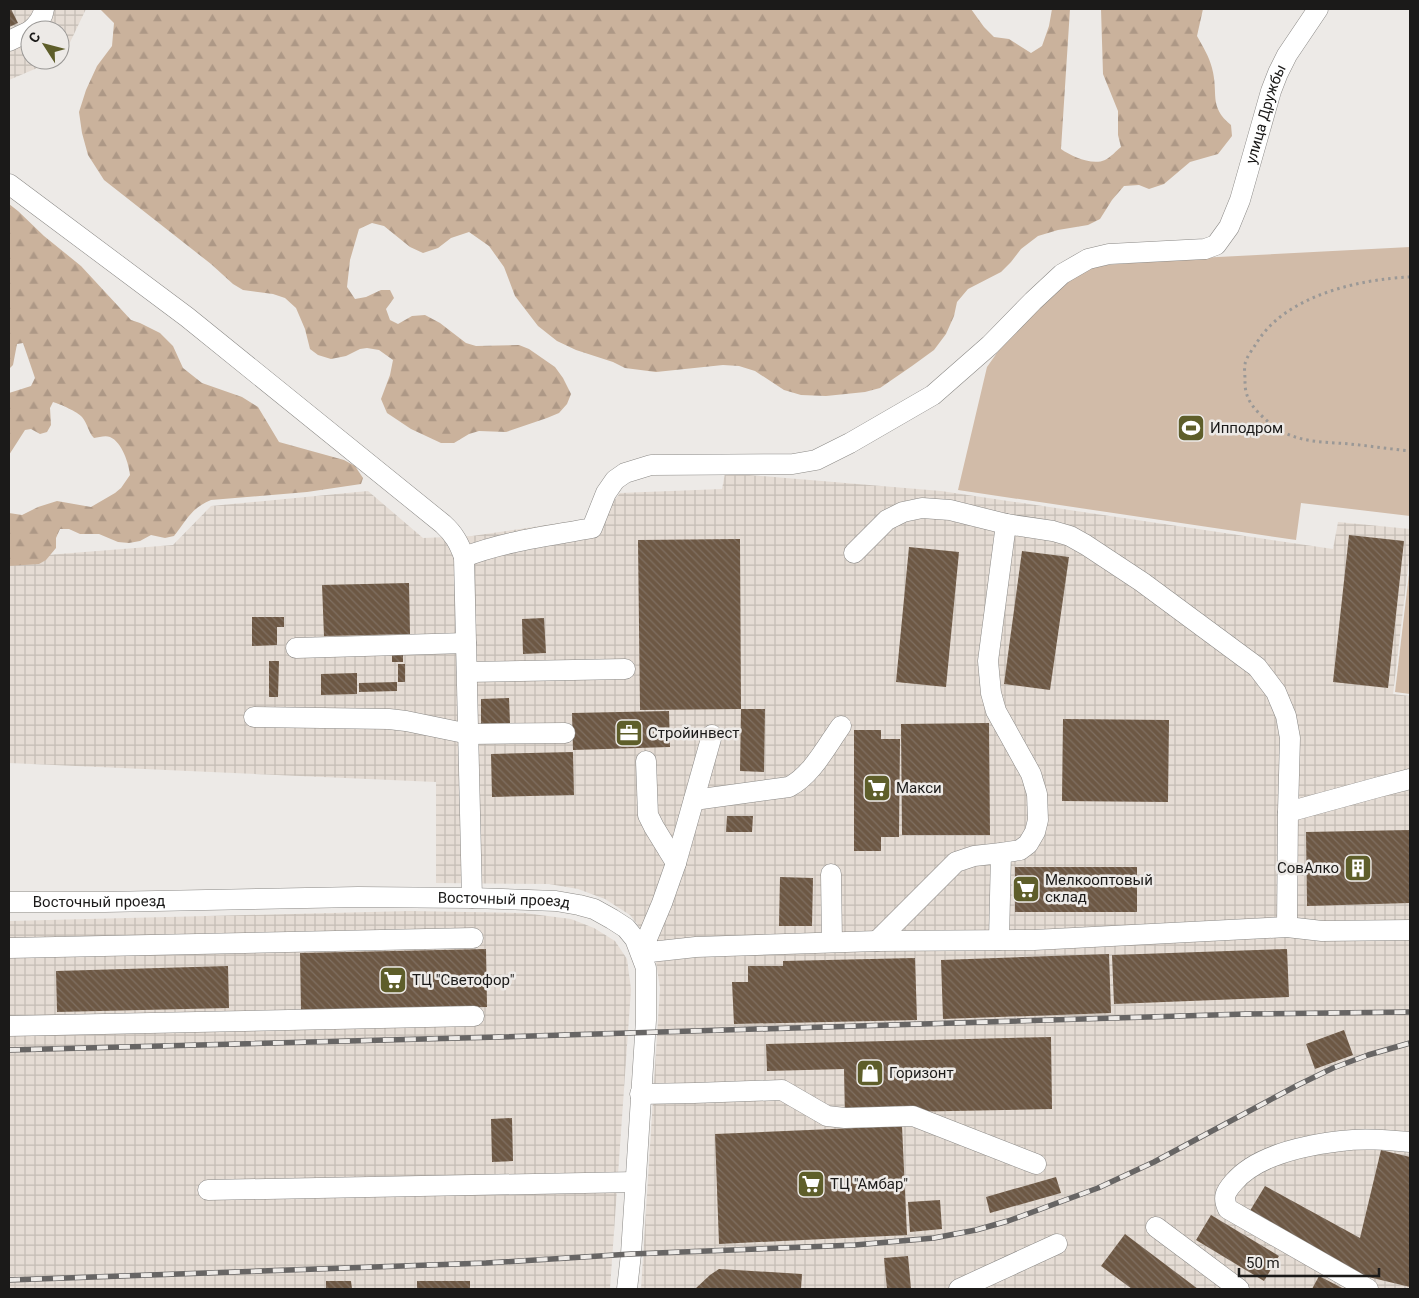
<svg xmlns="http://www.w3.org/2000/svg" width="1419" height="1298" font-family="Roboto,sans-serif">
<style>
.industrial{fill:url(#industrial-grid)}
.grass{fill:#d1bba8}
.forest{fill:url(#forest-firs)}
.building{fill:url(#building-back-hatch)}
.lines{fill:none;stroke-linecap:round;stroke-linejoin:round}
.minor-casing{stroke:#8b8986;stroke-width:21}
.path{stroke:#9a9896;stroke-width:3;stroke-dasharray:2.5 4;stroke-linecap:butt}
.minor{stroke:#fff;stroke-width:20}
.rail-casing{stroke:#676564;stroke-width:5.5}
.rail{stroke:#edeae7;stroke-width:4;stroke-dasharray:11;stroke-linecap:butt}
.labels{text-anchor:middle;stroke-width:5;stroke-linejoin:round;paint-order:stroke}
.street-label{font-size:15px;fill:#1b1a19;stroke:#edeae7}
.poi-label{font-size:15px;fill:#1b1a19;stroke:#edeae7;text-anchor:start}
</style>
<defs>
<pattern id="industrial-grid" width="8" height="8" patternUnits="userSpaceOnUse" patternTransform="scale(1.25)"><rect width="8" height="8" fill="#e5dcd4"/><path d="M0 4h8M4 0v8" fill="none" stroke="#c4bcb5"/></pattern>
<pattern id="forest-firs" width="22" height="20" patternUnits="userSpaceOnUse" patternTransform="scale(1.25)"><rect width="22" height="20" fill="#cab29c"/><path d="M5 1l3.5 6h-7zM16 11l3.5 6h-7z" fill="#ad9886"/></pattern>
<pattern id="building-back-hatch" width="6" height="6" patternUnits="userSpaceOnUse" patternTransform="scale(1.25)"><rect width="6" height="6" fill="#6d5844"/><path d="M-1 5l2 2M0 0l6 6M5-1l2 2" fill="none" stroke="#807062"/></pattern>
</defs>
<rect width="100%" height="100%" fill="#edeae7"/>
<g class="industrial">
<polygon points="9,9 86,9 63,57 60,59 60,30 30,30 30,60 56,60 9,80"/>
<polygon points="725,473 941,491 1333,549 1338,522 1410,529 1410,551 1393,694 1410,696 1410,1289 641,1289 660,988 655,956 648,938 630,915 605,899 578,889 549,884 436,883 436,782 9,763 9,558 173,545 211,506 368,491 423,538 472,536 601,517 620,493 722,489"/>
<polygon points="410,911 524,913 571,919 594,928 615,941 627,959 631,989 610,1289 9,1289 9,921"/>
</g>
<g class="grass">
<polygon points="1410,247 1410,516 1301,503 1296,540 958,490 987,367 1016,326 1069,278 1094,266 1179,259"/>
<polygon points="1410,565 1410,694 1395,692"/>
</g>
<g class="forest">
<path d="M 100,9 L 971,9 L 984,27 L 994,37 L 1009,39 L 1031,53 L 1042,46 L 1049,26 L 1052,9 L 1070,9 L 1061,149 C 1071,156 1092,166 1105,160 C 1111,157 1116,151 1121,147 L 1118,135 L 1118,111 L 1103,74 L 1101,9 L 1203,9 L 1197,36 C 1203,47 1209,56 1212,68 C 1219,94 1208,106 1231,125 L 1232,136 L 1218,154 L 1190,162 L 1164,184 L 1149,189 L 1139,185 L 1124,186 L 1112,200 L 1100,219 L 1088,225 L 1058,230 L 1038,236 L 1021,249 L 1011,262 L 1001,272 L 968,289 L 957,302 L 954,316 L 946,334 L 934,350 L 912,366 L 880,388 L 865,392 L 826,396 L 801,395 L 784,390 L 755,371 L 739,366 L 723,365 L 656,372 L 625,368 L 613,362 L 576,350 L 557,341 L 538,326 L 515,296 L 504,267 L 489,246 L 469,232 L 451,238 L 438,248 L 423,253 L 410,247 L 384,226 L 372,223 L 359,229 L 350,260 L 347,287 L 355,299 L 366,297 L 381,290 L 390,290 L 394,298 L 386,309 L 390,320 L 398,324 L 412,316 L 425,315 L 440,323 L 466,343 L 476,346 L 519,345 L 529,349 L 555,367 L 563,378 L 571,394 L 567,404 L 559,413 L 547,418 L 506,432 L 479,431 L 469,434 L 454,443 L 441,443 L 411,429 L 387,413 L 381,399 L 390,375 L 393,360 L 379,350 L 367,348 L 360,349 L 346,356 L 331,359 L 318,355 L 310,349 L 305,329 L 296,308 L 285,298 L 273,294 L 243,290 L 233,284 L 211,264 L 104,180 L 88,155 L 82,133 L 79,112 L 86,90 L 97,66 L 112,46 L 114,23 Z"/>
<path d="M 9,204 L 18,211 L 44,236 L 81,266 L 131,320 L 140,323 L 160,333 L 173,346 L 183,368 L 202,383 L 242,397 L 258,407 L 279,442 L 344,460 L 355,466 L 363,478 L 361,484 L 307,492 L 211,500 C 190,509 187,520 174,536 L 165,538 L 151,535 L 140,541 L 129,543 L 118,542 L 99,534 L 80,534 L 69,529 L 60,529 L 56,538 L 56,548 L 46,560 L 39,564 L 9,566 L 9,513 L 22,515 L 38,507 L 57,501 L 91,507 L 115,493 L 121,488 L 130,475 C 129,464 122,442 110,437 C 106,435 99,437 94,438 C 88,432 88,424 82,417 C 78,412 60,404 53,402 L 50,408 L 51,425 L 47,432 L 40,434 L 31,429 L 25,430 L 9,455 L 9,393 L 31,386 L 35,378 L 23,343 L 17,344 L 13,365 L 9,369 Z"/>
</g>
<g class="building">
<polygon points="9,9 11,9 18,23 9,27"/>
<polygon points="1349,535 1404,541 1388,688 1333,682"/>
<polygon points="740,539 741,709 640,710 638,540"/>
<polygon points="909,547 959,552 946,687 896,682"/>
<polygon points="1022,551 1069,557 1050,690 1004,684"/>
<polygon points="409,583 410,634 324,636 322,585"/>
<polygon points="252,617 284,617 284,627 277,627 277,645 252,646"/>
<polygon points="544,618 546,653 523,654 522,619"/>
<polygon points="403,654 403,662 392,662 392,655"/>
<polygon points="269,661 279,661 278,697 269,697"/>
<rect x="398" y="664" width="7" height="18"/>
<polygon points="357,673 357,694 321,695 321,674"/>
<polygon points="397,682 397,691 359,692 359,683"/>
<polygon points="509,698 510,723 481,724 481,699"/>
<polygon points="741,709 765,709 764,772 740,771"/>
<polygon points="669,711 670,747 573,750 572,713"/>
<polygon points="1063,719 1169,720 1168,802 1062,801"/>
<polygon points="989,723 990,835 902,835 901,724"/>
<polygon points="854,730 881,730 881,739 900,739 899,837 881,837 881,851 854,851"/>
<polygon points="573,752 574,795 492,797 491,754"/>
<polygon points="727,816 753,816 752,832 726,832"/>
<polygon points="1410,830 1410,903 1307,906 1306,832"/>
<rect x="1015" y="867" width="122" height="45"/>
<polygon points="780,877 813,878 812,926 779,926"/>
<polygon points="486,949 487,1007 301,1011 300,953"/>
<polygon points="1287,949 1289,997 1114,1004 1112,955"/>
<polygon points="1109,954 1111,1013 943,1019 941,960"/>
<polygon points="915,958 917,1020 734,1024 732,982 748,982 748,966 783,966 783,961"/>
<polygon points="228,966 229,1008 57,1012 56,971"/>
<polygon points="1344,1030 1353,1055 1315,1069 1306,1044"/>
<polygon points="1051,1037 1052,1109 845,1113 844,1069 767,1071 766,1044"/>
<polygon points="512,1118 513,1161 492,1162 491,1119"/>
<polygon points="902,1126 907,1235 719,1244 715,1134"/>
<polygon points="1381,1150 1410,1157 1410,1287 1352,1273 1248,1214 1265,1186 1360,1238"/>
<polygon points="1056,1177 1061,1193 990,1213 986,1197"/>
<polygon points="940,1200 942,1229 910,1232 908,1202"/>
<polygon points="1211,1215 1279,1256 1264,1281 1196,1240"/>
<polygon points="1125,1234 1198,1289 1132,1289 1101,1266"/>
<polygon points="908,1256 911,1289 887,1289 884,1258"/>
<polygon points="719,1269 802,1274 801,1289 695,1289 710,1275"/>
<polygon points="1319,1276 1344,1289 1312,1289"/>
<polygon points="326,1281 351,1281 352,1289 326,1289"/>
<rect x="417" y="1281" width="53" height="8"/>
</g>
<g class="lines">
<g class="minor-casing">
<g id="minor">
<path d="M 31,30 C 38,24 43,17 44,9"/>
<polyline points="9,41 30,31"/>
<path d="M 9,184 L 187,317 L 443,524 C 454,534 459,543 464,557 L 472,898"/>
<polyline points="854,553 887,520 903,512 922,508 950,510 1006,524 1053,531 1070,536 1086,545 1142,582 1257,667 1276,692 1286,716 1290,738 1288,812"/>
<path id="s1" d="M 464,557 C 505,541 549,536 592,528 L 606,493 L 615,480 L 625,473 L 651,465 L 793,464 L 816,460 L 850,443 L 933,395 L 990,345 L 1033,301 L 1062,274 L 1088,259 L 1109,254 L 1205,249 L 1216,245 L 1229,227 L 1240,200 L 1271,91 L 1278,73 L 1287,55 L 1318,9"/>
<polyline points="296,648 466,643"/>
<polyline points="467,672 625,669"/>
<polyline points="254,717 389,719 406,721 469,734 565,733"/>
<polyline points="712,735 676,863 662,903 641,953 696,947 877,941 1034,940 1287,927 1322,931 1410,930"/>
<polyline points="646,761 648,815 654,827 676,863"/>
<path d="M 694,800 L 789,787 C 812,775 826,747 841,726"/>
<polyline points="831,874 832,942"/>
<path id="s2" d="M 9,902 L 105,902 L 358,897 L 472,898 L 556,901 L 579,905 L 594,909 L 612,919 L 626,928 L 635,939 L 646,968 L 646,1020 L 631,1254 L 627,1289"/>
<polyline points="1287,927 1288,812 1379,787 1410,779"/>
<polyline points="999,940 1001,853"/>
<polyline points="877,941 956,862 974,856 1001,853 1020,850 1028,844 1035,832 1038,820 1037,794 1031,774 996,711 991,693 988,661 1006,524"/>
<polyline points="9,948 473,938"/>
<polyline points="9,1026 474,1016"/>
<polyline points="640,1094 694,1093 782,1090 827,1116 845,1118 913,1116 1036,1164"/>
<polyline points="208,1190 635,1182"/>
<polyline points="1156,1227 1239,1289"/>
<polyline points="959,1289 1057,1244"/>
<path d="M 1368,1289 L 1228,1209 C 1222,1197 1226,1191 1234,1182 C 1257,1155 1307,1145 1341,1141 C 1363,1138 1387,1140 1410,1142"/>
</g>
</g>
<path class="path" d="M 1410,277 C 1359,279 1284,296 1256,344 C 1252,350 1246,358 1245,364 C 1244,369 1245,375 1245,379 C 1245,384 1245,390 1247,395 C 1250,407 1269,424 1280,430 C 1301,443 1327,442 1350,444 C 1370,446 1390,449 1410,451"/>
<use href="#minor" class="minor"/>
<g class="rail-casing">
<g id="rail">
<polyline points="9,1050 499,1037 1246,1014 1410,1012"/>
<polyline points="9,1280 486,1263 631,1254 855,1245 934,1238 976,1230 1008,1221 1098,1188 1154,1162 1298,1085 1333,1068 1368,1055 1410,1043"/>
</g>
</g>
<use href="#rail" class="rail"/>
</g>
<defs>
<g id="stadium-square" transform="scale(1.4375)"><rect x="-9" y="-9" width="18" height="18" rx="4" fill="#5e5e2a" stroke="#edeae7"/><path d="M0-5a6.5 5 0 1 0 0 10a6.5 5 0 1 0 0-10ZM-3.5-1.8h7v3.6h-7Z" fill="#fff"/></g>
<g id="office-square" transform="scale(1.4375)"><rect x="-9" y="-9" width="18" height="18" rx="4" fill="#5e5e2a" stroke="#edeae7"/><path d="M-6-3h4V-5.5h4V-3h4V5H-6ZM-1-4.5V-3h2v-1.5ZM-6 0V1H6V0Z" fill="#fff"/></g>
<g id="supermarket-square" transform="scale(1.4375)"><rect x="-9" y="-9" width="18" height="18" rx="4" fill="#5e5e2a" stroke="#edeae7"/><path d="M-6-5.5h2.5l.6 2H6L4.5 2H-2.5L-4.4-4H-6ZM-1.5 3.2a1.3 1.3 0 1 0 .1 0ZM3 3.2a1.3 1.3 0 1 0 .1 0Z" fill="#fff"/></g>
<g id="building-square" transform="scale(1.4375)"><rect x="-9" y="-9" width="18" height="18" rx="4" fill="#5e5e2a" stroke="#edeae7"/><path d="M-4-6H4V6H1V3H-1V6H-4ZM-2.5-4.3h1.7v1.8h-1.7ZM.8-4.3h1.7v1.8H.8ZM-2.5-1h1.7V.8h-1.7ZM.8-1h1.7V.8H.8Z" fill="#fff"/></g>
<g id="shop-square" transform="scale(1.4375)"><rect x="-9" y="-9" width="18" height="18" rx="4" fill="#5e5e2a" stroke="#edeae7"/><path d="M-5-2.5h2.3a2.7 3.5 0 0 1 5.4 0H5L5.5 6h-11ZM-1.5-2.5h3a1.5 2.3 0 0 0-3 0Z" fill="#fff"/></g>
</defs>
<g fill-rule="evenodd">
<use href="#stadium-square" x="1191" y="428"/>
<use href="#office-square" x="629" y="733"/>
<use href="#supermarket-square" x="877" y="788"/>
<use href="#building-square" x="1358" y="868"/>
<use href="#supermarket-square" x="1026" y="889"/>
<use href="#supermarket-square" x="393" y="980"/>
<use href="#shop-square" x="870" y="1073"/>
<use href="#supermarket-square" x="811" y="1184"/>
</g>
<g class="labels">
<g class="street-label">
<text dy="5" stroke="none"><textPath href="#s1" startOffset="1001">улица Дружбы</textPath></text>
<text dy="5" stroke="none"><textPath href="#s2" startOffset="90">Восточный проезд</textPath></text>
<text dy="5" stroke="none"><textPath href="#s2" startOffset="495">Восточный проезд</textPath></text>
</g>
<g class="poi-label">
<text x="1210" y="433">Ипподром</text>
<text x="648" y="738">Стройинвест</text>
<text x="896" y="793">Макси</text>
<text x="1339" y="873" text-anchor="end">СовАлко</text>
<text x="1045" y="885">Мелкооптовый<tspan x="1045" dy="17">склад</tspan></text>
<text x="412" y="985">ТЦ "Светофор"</text>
<text x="889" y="1078">Горизонт</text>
<text x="830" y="1189">ТЦ "Амбар"</text>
</g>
</g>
<rect width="1419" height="1298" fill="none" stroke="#1b1a19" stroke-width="20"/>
<g transform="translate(45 45) rotate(306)"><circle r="24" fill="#edeae7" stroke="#999795"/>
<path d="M0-4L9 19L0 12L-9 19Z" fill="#5e5e2a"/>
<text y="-8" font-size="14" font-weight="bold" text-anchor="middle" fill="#1b1a19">С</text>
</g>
<path d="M1239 1268v8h140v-8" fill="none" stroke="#1b1a19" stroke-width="2.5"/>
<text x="1246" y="1268" font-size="15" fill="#1b1a19" stroke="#edeae7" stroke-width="4" paint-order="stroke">50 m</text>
</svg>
